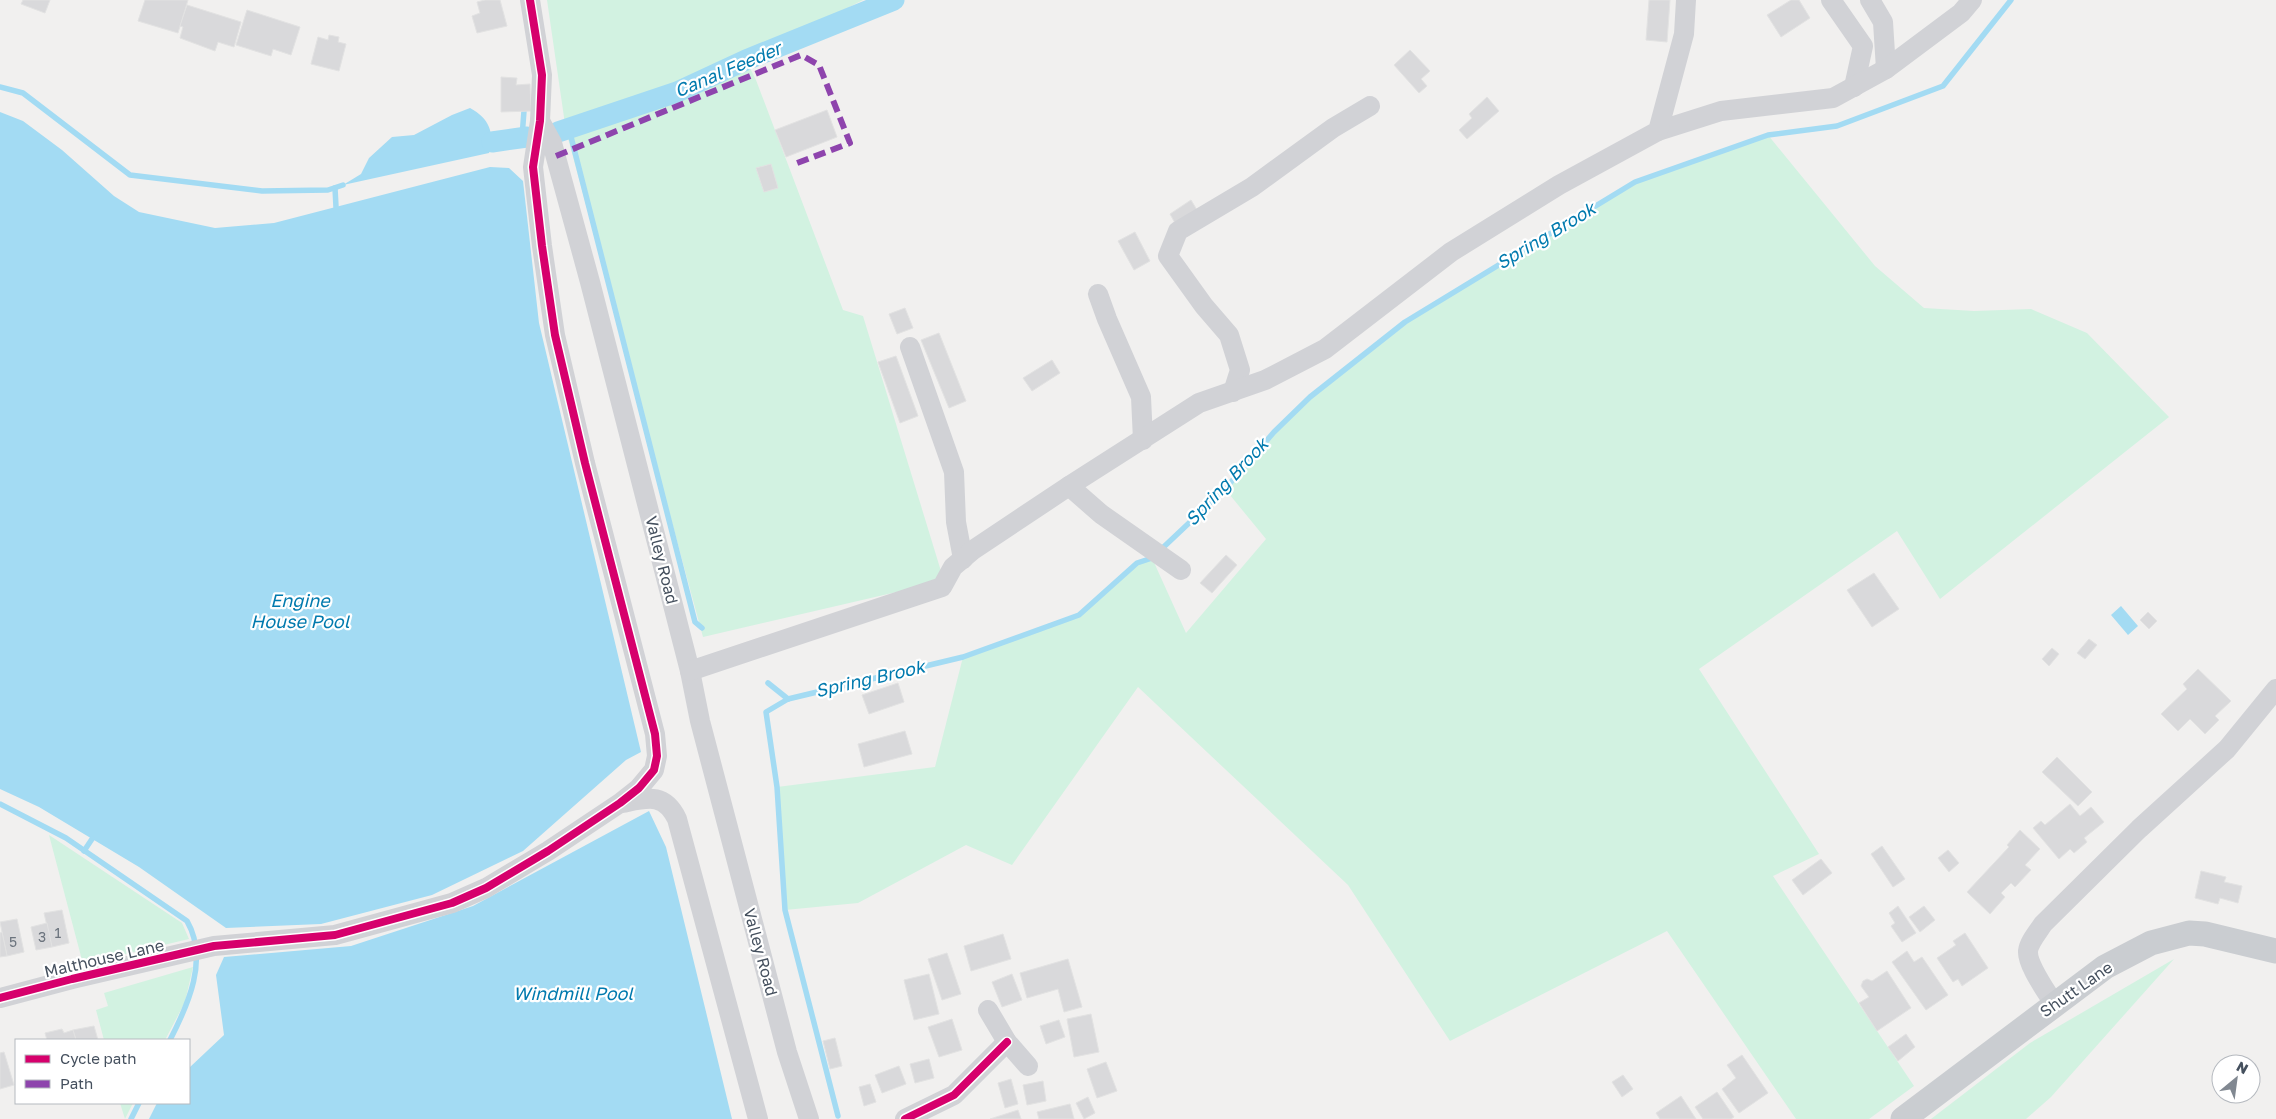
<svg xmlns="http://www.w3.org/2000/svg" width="2276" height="1119" font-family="'Golos Text',sans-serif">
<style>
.green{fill:#d2f2e1}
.water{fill:#a3dbf3}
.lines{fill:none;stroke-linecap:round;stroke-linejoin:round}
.stream{stroke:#a3dbf3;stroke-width:5.5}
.canal{stroke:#a3dbf3;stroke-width:21}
.building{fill:#d9d9db;stroke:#e2e2e2}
.minor{stroke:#d1d2d6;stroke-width:20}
.major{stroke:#cacdd1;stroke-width:25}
.quiet{stroke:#8e44ad;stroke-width:6;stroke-dasharray:12 6;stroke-linecap:butt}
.cycleway-casing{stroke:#fff;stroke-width:11}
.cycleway{stroke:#d6006c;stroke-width:8}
.labels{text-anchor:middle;stroke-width:4.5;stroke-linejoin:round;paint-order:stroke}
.number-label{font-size:14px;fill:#6c747e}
.street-label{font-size:16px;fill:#45505e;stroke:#fff}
.water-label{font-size:18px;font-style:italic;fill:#017aae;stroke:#fff}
</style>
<rect width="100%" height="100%" fill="#f1f0ef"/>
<g class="green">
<polygon points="547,0 863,0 746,60 756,80 843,310 863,316 944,581 703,637 566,131"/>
<polygon points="1768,135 1875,266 1924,308 1974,311 2031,309 2087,333 2169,417 1940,599 1897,531 1699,669 1819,854 1773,876 1914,1086 1869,1119 1796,1119 1667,931 1450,1041 1348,885 1138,687 1012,865 966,845 858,903 785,910 777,787 935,767 963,657 1079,615 1137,563 1152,558 1186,633 1266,539 1225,489 1274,432 1310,397 1405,321 1635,182"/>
<polygon points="49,835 182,923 189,939 83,964"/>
<polygon points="2174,959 2051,1097 2026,1119 1931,1119 2030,1043"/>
<polygon points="193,967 185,1002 165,1040 104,1040 96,1010 108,1006 104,993"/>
<polygon points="120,1103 133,1103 125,1119"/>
</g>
<g class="water">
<path d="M 470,108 C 489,118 495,133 489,153 L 343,185 L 361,174 L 369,158 L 392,137 L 414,135 L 452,115 Z"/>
<polygon points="0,112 23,121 62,150 114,196 139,212 215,228 274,223 490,167 509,168 523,181 539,323 641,752 626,760 523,851 432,895 321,924 226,928 139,867 39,807 0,789"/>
<polygon points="2121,606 2138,626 2128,635 2111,615"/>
<polygon points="649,811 666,847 732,1119 149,1119 157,1103 189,1103 189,1068 224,1035 216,975 224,957 351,946 473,906"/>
</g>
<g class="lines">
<g class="stream">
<polyline points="0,87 23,93 130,175 262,191 328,190 343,185"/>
<polyline points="569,129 695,622 702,628"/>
<polyline points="522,137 524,111"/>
<polyline points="335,188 336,207"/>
<polyline points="768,683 788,699"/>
<path d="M 0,804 L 66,838 L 187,921 C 209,959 188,1005 170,1040"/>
<polyline points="84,851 92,839"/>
<polyline points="838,1116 785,910 777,787 766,712 788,699 963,657 1079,615 1137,563 1152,558 1225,489 1274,432 1310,397 1405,322 1635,182 1768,135 1837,126 1943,86 2011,0"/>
<polyline points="131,1119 139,1103"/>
</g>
<g class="canal">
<polyline points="558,132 677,92 746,60 894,0"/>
<polyline points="492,142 527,137"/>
</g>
</g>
<g class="building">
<polygon points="23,0 50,0 45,13 21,4"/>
<polygon points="145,0 188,0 178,33 138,21"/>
<polygon points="485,0 500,0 507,26 477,33 472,16 480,13 477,2"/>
<polygon points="1649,0 1670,0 1667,42 1646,40"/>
<polygon points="1791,0 1799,0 1810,18 1781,37 1767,15"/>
<polygon points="187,5 241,22 234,47 218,42 215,51 180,38 183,27 180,26"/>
<polygon points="247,10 300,27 291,55 273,49 271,56 236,45"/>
<polygon points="329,35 339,37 338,42 346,44 339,71 311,64 318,37 328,40"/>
<polygon points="1410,50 1430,71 1421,79 1427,86 1419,93 1394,65"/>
<polygon points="501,77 517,78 516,85 530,84 531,111 501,112"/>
<polygon points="1487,97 1499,111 1467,139 1459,130 1472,118 1469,114"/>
<polygon points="827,110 837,137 786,157 775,130"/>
<polygon points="771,164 778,188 764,192 756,168"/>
<polygon points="1191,200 1197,210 1175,223 1170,214"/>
<polygon points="1135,232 1150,261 1134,270 1118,241"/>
<polygon points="905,308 913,328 897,334 889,314"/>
<polygon points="939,333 966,401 949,408 921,340"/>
<polygon points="896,356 918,416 900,423 878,362"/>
<polygon points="1052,360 1060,373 1032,391 1023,378"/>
<polygon points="1226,555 1237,565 1212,593 1200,583"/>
<polygon points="1874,573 1899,609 1872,627 1847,590"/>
<polygon points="2148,612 2157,621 2149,629 2140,620"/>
<polygon points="2089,639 2097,645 2085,659 2077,653"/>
<polygon points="2052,648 2059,654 2049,666 2042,659"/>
<polygon points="2198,669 2231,701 2215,716 2219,720 2205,734 2190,719 2178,731 2161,714 2187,689 2183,684"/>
<polygon points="898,683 904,702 869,714 862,695"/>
<polygon points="905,731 912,754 864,767 858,744"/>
<polygon points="2057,757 2092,792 2078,806 2042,772"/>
<polygon points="2070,804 2080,816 2091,807 2104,822 2084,838 2087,842 2074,853 2070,849 2059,859 2033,828 2041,821 2045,825"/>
<polygon points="2020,830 2040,849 2025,865 2031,870 2015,887 2011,883 2001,893 2005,897 1990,914 1967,892 2009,847 2007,845"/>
<polygon points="1882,846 1905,879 1893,887 1871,854"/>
<polygon points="1948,850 1959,863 1949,872 1938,858"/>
<polygon points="1821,859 1832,873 1803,895 1792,880"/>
<polygon points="2201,871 2226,877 2224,882 2242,886 2238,903 2220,898 2218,904 2195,898"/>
<polygon points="1898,906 1916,933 1902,942 1891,926 1895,923 1889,913"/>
<polygon points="1924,906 1935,920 1920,932 1909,917"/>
<polygon points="62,910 69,943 52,947 44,913"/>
<polygon points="17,919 24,952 7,956 0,922"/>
<polygon points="47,923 52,947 36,950 31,927"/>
<polygon points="2,932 7,956 0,957 0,933"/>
<polygon points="1965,933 1988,968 1962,986 1958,979 1953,982 1937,958 1956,945 1953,941"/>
<polygon points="1003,934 1011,959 971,971 964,946"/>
<polygon points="1907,951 1914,962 1922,957 1948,995 1926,1010 1892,962"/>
<polygon points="947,953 961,994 942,1000 928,959"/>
<polygon points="1068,959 1082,1007 1064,1012 1058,989 1027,998 1020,973"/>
<polygon points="1887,971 1911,1008 1877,1031 1859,1003 1869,997 1861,986 1863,981 1867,979 1872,981"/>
<polygon points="929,974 939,1014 914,1020 904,980"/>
<polygon points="1012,974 1022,1000 1002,1007 992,982"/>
<polygon points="1091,1014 1099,1052 1074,1057 1067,1019"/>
<polygon points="952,1019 962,1050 939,1057 928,1027"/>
<polygon points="1059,1020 1065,1037 1046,1044 1040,1026"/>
<polygon points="94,1026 98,1040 76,1040 73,1030"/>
<polygon points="62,1029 64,1033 73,1030 76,1040 47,1040 45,1033"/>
<polygon points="1906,1034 1915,1047 1898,1061 1888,1047"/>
<polygon points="835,1038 842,1066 830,1069 823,1041"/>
<polygon points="4,1052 14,1085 0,1089 0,1053"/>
<polygon points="1742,1055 1768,1093 1739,1113 1722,1089 1736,1078 1727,1065"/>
<polygon points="929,1059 934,1078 915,1083 910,1064"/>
<polygon points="1106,1062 1117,1091 1097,1098 1087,1069"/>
<polygon points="899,1066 906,1084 882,1093 875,1075"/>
<polygon points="1623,1075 1633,1089 1622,1097 1612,1082"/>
<polygon points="1011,1079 1018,1104 1005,1108 998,1083"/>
<polygon points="1043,1081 1046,1101 1027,1105 1023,1085"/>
<polygon points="870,1084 876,1102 864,1106 859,1087"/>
<polygon points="1717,1092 1734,1117 1731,1119 1703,1119 1695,1107"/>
<polygon points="1681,1096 1696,1119 1660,1119 1656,1113"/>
<polygon points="1088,1097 1095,1113 1084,1119 1076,1103"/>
<polygon points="1070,1104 1074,1119 1039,1119 1037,1112"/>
<polygon points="1018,1110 1021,1119 990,1119"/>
</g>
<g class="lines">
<g class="minor">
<polyline points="1831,0 1863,46 1854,87"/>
<polyline points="1870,0 1883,22 1886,69"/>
<polyline points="540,121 552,143 590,282 690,671 700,721 787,1052 809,1119"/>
<polyline points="1658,131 1721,111 1833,98 1886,69 1961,13 1972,0"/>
<polyline points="1098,294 1107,319 1141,397 1143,440"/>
<polyline points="910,347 954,472 956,522 963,559"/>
<polyline points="1233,392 1240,370 1229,335 1204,306 1168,256 1178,231 1252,187 1333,128 1370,106"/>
<polyline points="1069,486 1101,514 1181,570"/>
<polyline points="690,671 942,587 953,567 973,550 1069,486 1199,403 1265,380 1325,349 1451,252 1559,185 1658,131 1684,34 1686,0"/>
<path d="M 622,803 C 647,798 664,792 677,819 L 758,1119"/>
<polyline points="0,998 72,979 214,946 335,935 452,903 486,888 548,851 620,803 639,788 654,770 657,756 655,734 585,463 555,335 542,246 533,167 540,121 542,75 530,0"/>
<path d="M 2054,1004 C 2047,992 2027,965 2028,951 C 2029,942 2038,932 2043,924 L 2139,829 L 2227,749 L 2276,689"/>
<polyline points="988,1010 1007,1042 1028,1066"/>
<polyline points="905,1119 954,1095 1007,1042"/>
</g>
<polyline class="major" points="1903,1119 2105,967 2151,943 2189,933 2205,934 2276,951"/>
<polyline class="quiet" points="556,156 801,55 819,65 850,143 797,163"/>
<g class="cycleway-casing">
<g id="cycleway">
<polyline points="0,998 72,979 214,946 335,935 452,903 486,888 548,851 620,803 639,788 654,770 657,756 655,734 585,463 555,335 542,246 533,167 540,121 542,75 530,0"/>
<polyline points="905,1119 954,1095 1007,1042"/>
</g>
</g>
<use href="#cycleway" class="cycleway"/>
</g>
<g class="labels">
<g class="number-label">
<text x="58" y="938">1</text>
<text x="42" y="942">3</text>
<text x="13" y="947">5</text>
</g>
<g class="street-label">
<text transform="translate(662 560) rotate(76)" y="6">Valley Road</text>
<text transform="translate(761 952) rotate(75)" y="6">Valley Road</text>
<text transform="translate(104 958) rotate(-13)" y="6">Malthouse Lane</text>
<text transform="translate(2076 989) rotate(-35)" y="6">Shutt Lane</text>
</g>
<g class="water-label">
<text transform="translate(728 70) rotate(-23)" y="6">Canal Feeder</text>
<text transform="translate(1546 236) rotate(-31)" y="6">Spring Brook</text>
<text transform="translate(1227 482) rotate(-47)" y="6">Spring Brook</text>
<text x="300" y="607">Engine<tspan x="300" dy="21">House Pool</tspan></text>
<text transform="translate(870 679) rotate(-13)" y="6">Spring Brook</text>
<text x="573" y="1000">Windmill Pool</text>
</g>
</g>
<rect x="15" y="1039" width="175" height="65" fill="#ffffff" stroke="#b5b9bf"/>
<rect x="25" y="1055" width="25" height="8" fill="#d6006c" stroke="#b5b9bf"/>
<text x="60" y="1064" font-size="15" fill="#45505e">Cycle path</text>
<rect x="25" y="1080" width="25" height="8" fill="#8e44ad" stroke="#b5b9bf"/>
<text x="60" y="1089" font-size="15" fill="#45505e">Path</text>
<g transform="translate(2236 1079) rotate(29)"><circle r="24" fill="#ffffff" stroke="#b5b9bf"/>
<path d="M0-4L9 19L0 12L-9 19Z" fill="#818891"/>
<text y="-8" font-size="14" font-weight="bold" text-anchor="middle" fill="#45505e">N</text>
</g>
</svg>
